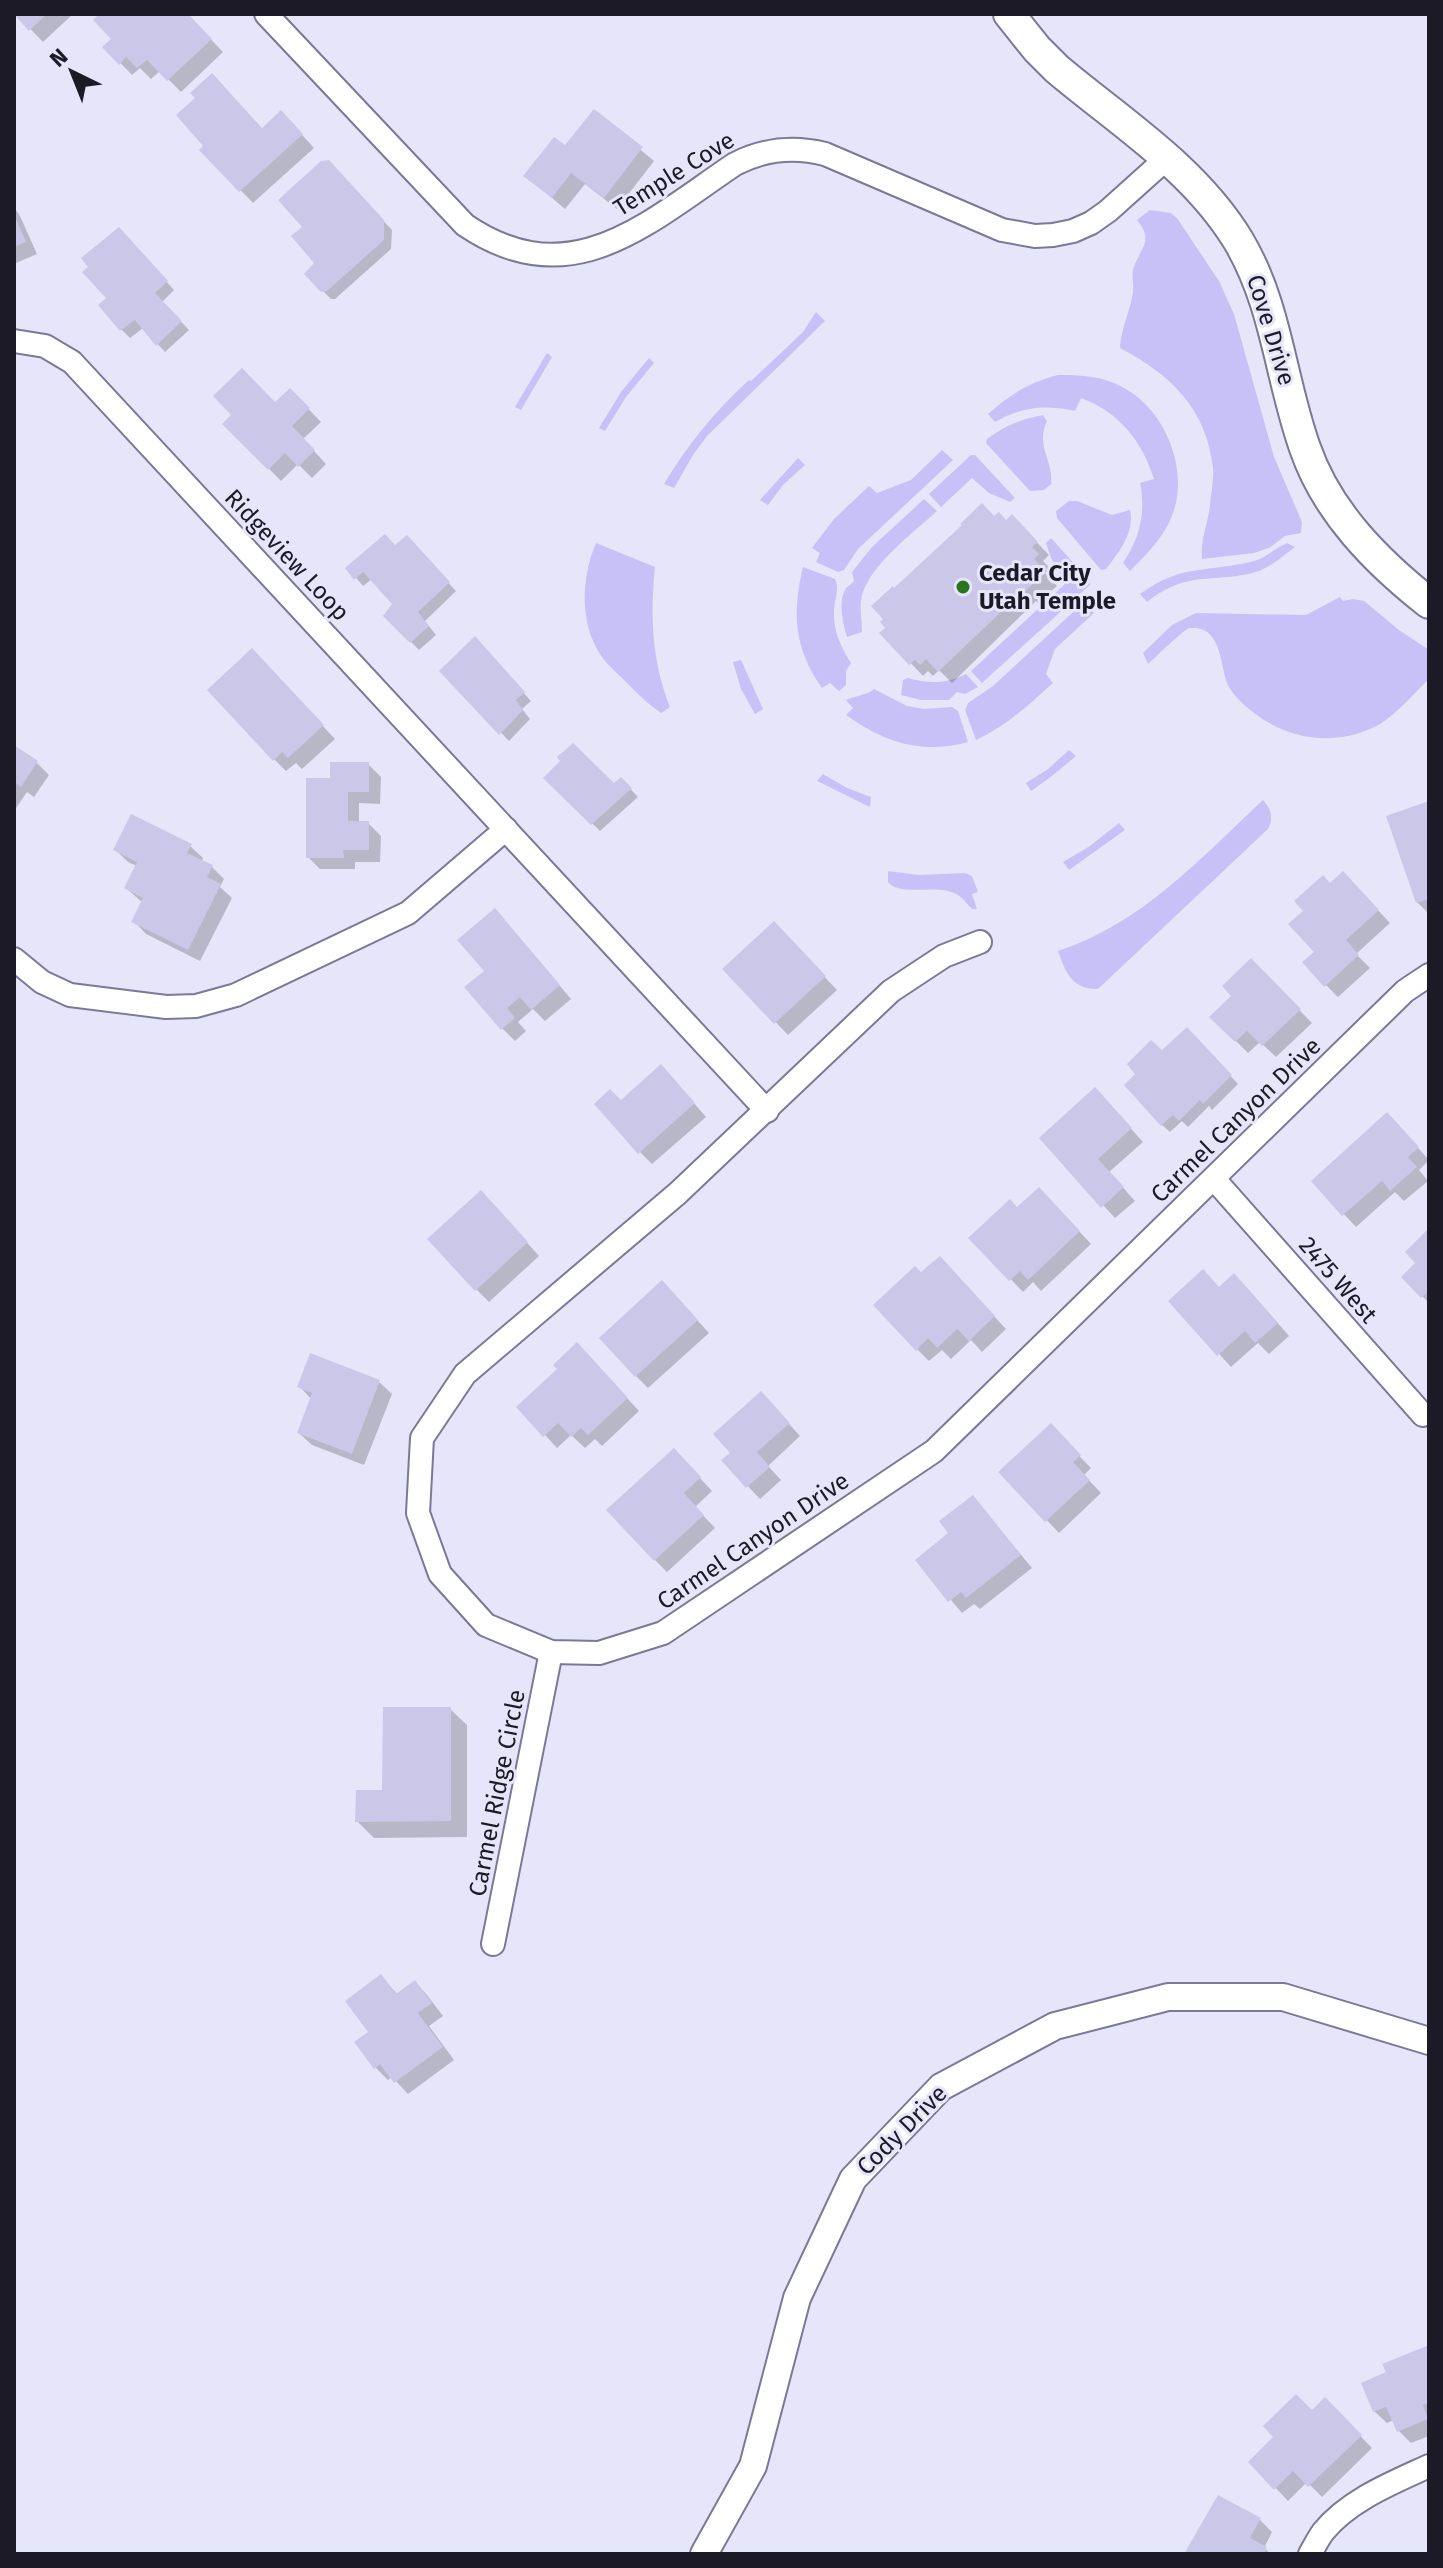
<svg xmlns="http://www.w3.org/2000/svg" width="1443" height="2568" font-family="'Fira Sans',sans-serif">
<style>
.green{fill:#c8c1f7}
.shadow{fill:#0003}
.building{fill:#cbc7e9}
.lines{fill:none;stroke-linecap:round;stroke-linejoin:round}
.minor-casing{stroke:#7c7897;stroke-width:26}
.tertiary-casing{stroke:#7c7897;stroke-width:30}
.secondary-casing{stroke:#7c7897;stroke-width:34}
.minor{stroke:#fff;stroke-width:22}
.tertiary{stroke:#fff;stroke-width:26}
.secondary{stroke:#fff;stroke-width:30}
.poi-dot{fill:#29761d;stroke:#e7e5fa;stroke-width:3}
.labels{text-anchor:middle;stroke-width:6;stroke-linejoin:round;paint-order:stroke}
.street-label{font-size:24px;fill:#1c1a26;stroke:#e7e5fa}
.poi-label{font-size:24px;font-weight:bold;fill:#1c1a26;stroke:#e7e5fa;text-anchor:start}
</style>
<rect width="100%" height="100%" fill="#e7e5fa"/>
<g class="green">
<path d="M 1150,210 L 1171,213 L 1177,218 L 1219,281 L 1234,314 L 1274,457 L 1302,522 L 1301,533 L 1285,536 L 1269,548 L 1254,553 L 1202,559 C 1200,540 1208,524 1210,505 C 1211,493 1214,480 1213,468 C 1206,408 1171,375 1120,348 C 1121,328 1130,312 1133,292 C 1134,284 1131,274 1134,267 C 1141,247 1154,241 1137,220 Z"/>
<path d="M 816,312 L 825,321 L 707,436 L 693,455 L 674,488 L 664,484 C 688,444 715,411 749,380 L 751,381 L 803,332 Z"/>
<polygon points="547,353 552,357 521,410 515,407"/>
<polygon points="649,358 654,363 626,397 605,431 599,428 621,392"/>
<path d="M 1058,375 C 1081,375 1104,376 1124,388 C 1170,413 1194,482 1166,528 C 1157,544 1143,558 1130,571 L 1123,563 C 1140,538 1146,512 1140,483 L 1154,479 C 1142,441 1119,412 1081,398 L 1075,411 C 1045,404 1021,407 995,422 L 988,414 C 1009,395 1030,382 1058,375 Z"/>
<path d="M 1043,415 L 1047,421 C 1035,448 1054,460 1051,484 L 1044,490 L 1030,491 L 986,443 L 987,439 C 1004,426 1021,419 1043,415 Z"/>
<polygon points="942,450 953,460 858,549 844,570 838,572 816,562 820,553 812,548 834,519 869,486 877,493 911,480"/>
<polygon points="971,455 975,455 1015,498 1010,502 989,493 972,478 941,507 929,494"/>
<polygon points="798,458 805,465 783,485 768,505 760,500"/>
<path d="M 924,499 L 937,511 C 913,533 871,564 862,595 C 859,608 862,619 862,632 L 847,637 C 843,624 838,602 845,590 C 847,586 852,584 854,581 L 852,572 L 872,547 Z"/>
<path d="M 1069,501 L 1077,501 L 1112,515 L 1130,510 C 1135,532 1119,552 1106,569 L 1101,570 L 1057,518 L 1056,511 Z"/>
<polygon points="1051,538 1089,580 1090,585 1075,598 1071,594 1064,596 1068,605 982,683 971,671 1066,583 1051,558 1046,543"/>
<path d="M 596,543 L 655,567 C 650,615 652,662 670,707 L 661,713 C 649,705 638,694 628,684 C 620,675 609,667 602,657 C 579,624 581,578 596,543 Z"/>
<path d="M 1287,543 L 1295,547 C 1284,555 1272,566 1259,571 C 1215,585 1190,568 1147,602 L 1140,594 C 1182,563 1208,573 1254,561 C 1266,558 1275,548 1287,543 Z"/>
<path d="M 803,567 L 835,579 C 840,589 834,601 834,612 C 833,631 841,647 851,663 L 846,671 L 846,685 L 839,691 L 830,683 L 822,688 C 794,648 792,614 803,567 Z"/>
<path d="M 1340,597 L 1343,601 L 1353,599 L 1364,601 L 1399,630 L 1429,650 L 1429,679 C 1414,693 1398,713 1380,724 C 1342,745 1300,742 1264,720 C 1251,711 1237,701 1229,687 C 1220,670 1223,636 1201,629 C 1200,628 1191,628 1189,628 C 1181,632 1156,657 1148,664 L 1143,653 L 1172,625 L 1196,613 L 1306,615 Z"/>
<path d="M 1083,603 L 1094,613 L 1055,649 L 1046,674 L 1053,683 C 1029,705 1006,726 976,740 L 965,710 L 968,703 L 993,686 Z"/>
<polygon points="741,660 763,709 755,714 741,689 733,662"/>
<path d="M 966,674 L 978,687 L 965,694 L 957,692 L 949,700 L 921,700 L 901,695 L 903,680 L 908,678 C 929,684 946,684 966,674 Z"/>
<path d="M 874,689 L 907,706 L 924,709 L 952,707 L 958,711 L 968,742 C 923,755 883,742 846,715 L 853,708 L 846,700 C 856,695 866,696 874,689 Z"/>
<polygon points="1069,750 1076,756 1052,776 1031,791 1026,783 1048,769"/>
<polygon points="823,774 847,788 871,797 870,807 817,781"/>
<path d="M 1263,800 C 1271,809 1274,818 1268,829 L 1098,989 C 1073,990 1065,972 1058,951 C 1141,924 1200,859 1263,800 Z"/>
<polygon points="1119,823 1125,830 1069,870 1063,862 1090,846"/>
<path d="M 888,871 L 919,875 L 965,873 L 972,876 L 978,892 L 972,894 L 977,909 L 972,909 C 967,904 963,898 958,895 C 938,882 901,898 888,882 Z"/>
</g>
<g class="shadow">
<polygon points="16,14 73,14 43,42"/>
<polygon points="102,14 186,14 223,52 181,92 160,71 151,79 140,68 132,75 105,47 114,39"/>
<polygon points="594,111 654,161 617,209 585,184 565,209 526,176 565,148"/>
<polygon points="293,125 314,148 253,203 202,150 262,130"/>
<polygon points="328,162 392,230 391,249 335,299 331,299 306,274 317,263 305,227"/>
<polygon points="14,208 19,214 37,254 14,264"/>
<polygon points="127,238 174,290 162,302 189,330 165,352 143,328 130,338 122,330 109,298"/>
<polygon points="290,390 321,422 303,439 326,464 312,478 298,464 281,481 225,424 275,405"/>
<polygon points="995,519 1024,529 1049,555 1043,561 1050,568 1045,573 1057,586 1038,603 1036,601 952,683 939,670 933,676 928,671 923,676 882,633"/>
<polygon points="414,546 456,591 425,621 436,635 419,650 385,615 395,604 372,579 363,586 348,568"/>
<polygon points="482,647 531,701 522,709 530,719 509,741 442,671"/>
<polygon points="264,663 335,739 302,769 296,763 286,771 274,759"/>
<polygon points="14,747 37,763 49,775 34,797 27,792 14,811"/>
<polygon points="368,764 381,777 380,804 359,803 359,823 368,823 381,836 380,862 355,862 355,869 320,869 308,857 332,780"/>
<polygon points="546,778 614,786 621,779 638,797 600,831"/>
<polygon points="1429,803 1429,914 1417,902"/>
<polygon points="190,846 203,858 201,862 212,867 224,879 220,887 232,898 200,961 146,934 134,921 143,903 126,888 137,866 128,862 115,849"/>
<polygon points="1330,886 1355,886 1390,923 1356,954 1370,968 1338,997 1326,985 1305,911"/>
<polygon points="507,923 571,999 545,1021 533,1009 518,1022 526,1031 515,1041 502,1028 486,971"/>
<polygon points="786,936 837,990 788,1035 725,969"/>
<polygon points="1251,961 1312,1023 1276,1057 1260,1042 1248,1053 1212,1017 1234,996"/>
<polygon points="1187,1030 1238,1084 1212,1110 1209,1106 1188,1127 1182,1121 1170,1132 1162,1125 1138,1075"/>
<polygon points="673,1079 706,1117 652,1164 640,1152 621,1102"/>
<polygon points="1107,1102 1143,1142 1109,1172 1135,1201 1115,1218 1041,1138"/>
<polygon points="1399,1127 1429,1160 1419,1170 1428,1181 1404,1201 1395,1192 1356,1227 1313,1181"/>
<polygon points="1052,1202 1091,1244 1041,1291 1033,1282 1023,1292 971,1238 1018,1210"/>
<polygon points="493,1205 539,1256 489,1302 476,1289"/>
<polygon points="1429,1231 1429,1303 1404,1277 1418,1263"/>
<polygon points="952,1271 1006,1329 982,1352 971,1340 951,1359 942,1350 929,1361 917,1349 921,1275"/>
<polygon points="1247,1288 1289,1336 1269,1354 1258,1343 1231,1367 1171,1301 1220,1289"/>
<polygon points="674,1295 709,1333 648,1388 636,1376"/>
<polygon points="589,1357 639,1411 602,1446 595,1439 585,1448 571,1435 557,1448 545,1435"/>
<polygon points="379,1382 392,1394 364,1465 312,1445 299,1433 312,1400 300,1387"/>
<polygon points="773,1406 800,1436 768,1466 781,1480 760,1499 724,1461"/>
<polygon points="1050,1426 1091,1468 1084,1475 1101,1493 1059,1533 1001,1472"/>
<polygon points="686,1463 712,1491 695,1507 715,1528 667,1572 655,1560"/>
<polygon points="973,1497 1032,1568 980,1609 974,1604 962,1613 917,1560 951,1534"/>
<polygon points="450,1709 467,1725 467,1837 374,1838 357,1821 384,1792"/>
<polygon points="381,1976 398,1995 415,1982 427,1995 443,2016 429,2026 454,2060 408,2094 392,2077 388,2080 376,2068 357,2042 370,2032"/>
<polygon points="1429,2347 1429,2436 1411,2443 1399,2431 1394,2420 1387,2423 1374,2411 1388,2373"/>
<polygon points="1325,2400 1372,2448 1322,2497 1307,2482 1288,2501 1251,2462 1276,2437 1312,2413"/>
<polygon points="1260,2520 1272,2532 1264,2548 1271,2554 1187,2554"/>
</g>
<g class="building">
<polygon points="14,14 47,14 29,31"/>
<polygon points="99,14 188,14 212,39 167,81 147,60 137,68 126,57 119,65 102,47 111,39 93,20"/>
<polygon points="212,73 262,128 281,110 303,134 239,192 199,150 203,146 176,115 195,98 190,93"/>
<polygon points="594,109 643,147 604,198 571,173 552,198 523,176 554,137 565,145"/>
<polygon points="329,160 384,220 384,240 327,291 321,292 304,274 314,263 291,236 302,227 278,200 321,161"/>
<polygon points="14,214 26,242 14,247"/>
<polygon points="119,227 168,281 155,293 182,321 156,346 135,320 120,331 98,305 106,298 82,272 88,267 81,258"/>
<polygon points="242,368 275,402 290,388 310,408 292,426 315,450 298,467 285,453 268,470 222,424 231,415 213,396"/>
<polygon points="982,503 994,516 999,512 1006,520 1012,514 1038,542 1032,547 1039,554 1034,559 1046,572 1024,592 1023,591 938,672 926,659 920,665 915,660 909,665 879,633 885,628 880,622 883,619 871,606 893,586 894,588 962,525 960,524"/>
<polygon points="385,534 395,545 407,535 450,582 418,612 429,626 410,643 383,616 392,604 363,572 354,580 345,568"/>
<polygon points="475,636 525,692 516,700 523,710 499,735 439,671"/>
<polygon points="252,648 324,725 288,758 282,752 273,761 207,690"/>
<polygon points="573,743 614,783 621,777 632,788 591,825 543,778 560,761 557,757"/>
<polygon points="14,745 38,761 21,787 14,782"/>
<polygon points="330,762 369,762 369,792 348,792 348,821 369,821 369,850 343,850 344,858 306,858 306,778 330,778"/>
<polygon points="1429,801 1429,899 1416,903 1386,816"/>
<polygon points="131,814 192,844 187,853 213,865 207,877 221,884 188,950 131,922 143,898 124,888 137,862 113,850"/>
<polygon points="1343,871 1379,910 1346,940 1359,955 1324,987 1302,962 1314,952 1288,924 1303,911 1294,901 1323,875 1330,883"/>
<polygon points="495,908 560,985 531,1010 520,997 507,1008 515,1018 501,1030 464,987 484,971 457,940"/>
<polygon points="774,921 826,976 774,1024 722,969"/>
<polygon points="1251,958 1301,1009 1262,1046 1247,1031 1235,1042 1209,1017 1231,996 1222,986"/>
<polygon points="1187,1027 1232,1075 1203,1104 1200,1100 1179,1121 1173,1115 1161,1126 1124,1085 1135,1074 1127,1064 1151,1040 1162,1050"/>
<polygon points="661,1064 695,1103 638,1154 594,1104 610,1089 621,1100"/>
<polygon points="1095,1087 1132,1128 1098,1159 1124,1187 1101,1208 1039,1138"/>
<polygon points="1387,1112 1419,1147 1408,1157 1417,1167 1390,1191 1382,1181 1342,1216 1311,1181"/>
<polygon points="1039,1187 1080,1231 1028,1280 1020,1271 1009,1281 968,1238 1010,1199 1017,1207"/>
<polygon points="481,1190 528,1242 475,1291 427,1239"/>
<polygon points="1429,1228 1429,1291 1421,1298 1401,1277 1415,1263 1405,1252"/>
<polygon points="940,1256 995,1316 969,1341 957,1329 937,1348 928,1338 916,1351 873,1305 915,1266 921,1272"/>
<polygon points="1203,1269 1219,1287 1234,1273 1278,1323 1255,1343 1245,1331 1217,1356 1168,1301"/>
<polygon points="662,1280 698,1320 635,1377 599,1338"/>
<polygon points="577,1342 628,1398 588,1435 581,1428 571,1437 558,1423 543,1437 516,1407 557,1369 553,1365"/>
<polygon points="310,1353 380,1380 352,1454 297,1433 312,1393 297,1387"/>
<polygon points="761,1391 790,1423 757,1452 770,1467 746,1488 721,1460 730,1453 713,1434"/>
<polygon points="1051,1423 1081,1455 1073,1462 1090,1480 1045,1522 998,1472"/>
<polygon points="674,1448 701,1477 684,1493 704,1515 654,1561 606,1510"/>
<polygon points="973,1495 1021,1555 966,1598 961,1592 948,1602 915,1560 948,1533 939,1521"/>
<polygon points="383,1707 451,1707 451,1821 355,1822 356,1790 382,1790"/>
<polygon points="381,1974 396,1994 415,1980 432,2003 418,2013 443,2047 394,2083 380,2064 374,2069 354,2042 368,2032 345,2001"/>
<polygon points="1429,2345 1429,2402 1423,2405 1428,2419 1397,2432 1386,2407 1373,2412 1361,2383 1386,2372 1382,2364"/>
<polygon points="1296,2394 1312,2410 1325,2397 1362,2435 1308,2487 1293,2471 1274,2490 1248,2462 1273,2437 1263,2426"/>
<polygon points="1218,2495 1261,2518 1250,2538 1267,2547 1264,2554 1184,2554"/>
</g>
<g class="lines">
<g class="minor-casing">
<g id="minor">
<path d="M 266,14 L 465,225 C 571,297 647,223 735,164 C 764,149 793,146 825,154 L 1002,230 L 1035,236 L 1053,235 L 1073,231 L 1091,223 L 1108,211 L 1167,158"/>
<polyline points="14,341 45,346 72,362 767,1111"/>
<polyline points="980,942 944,956 891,991 678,1193 465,1374 422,1438 418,1513 440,1574 486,1625 551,1652 599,1653 663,1633 934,1451 1405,991 1429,975"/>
<polyline points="14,959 42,982 70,995 166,1007 196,1006 236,995 408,913 506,829"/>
<polyline points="1214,1179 1423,1415"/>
<polyline points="493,1944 551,1652"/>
<path d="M 1310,2554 C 1314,2547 1318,2539 1323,2532 C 1349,2500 1392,2483 1429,2466"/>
</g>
</g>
<g class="tertiary-casing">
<polyline id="tertiary" points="704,2554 753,2466 797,2298 853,2179 941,2087 1055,2026 1168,1997 1283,1997 1429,2041"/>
</g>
<g class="secondary-casing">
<path id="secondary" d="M 1009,14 L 1037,49 L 1057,69 C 1120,122 1194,168 1238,240 C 1277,305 1280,378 1305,448 C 1327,512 1377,562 1429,603"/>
</g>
<use href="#minor" class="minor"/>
<use href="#tertiary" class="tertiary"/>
<use href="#secondary" class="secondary"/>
</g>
<circle class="poi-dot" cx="963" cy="587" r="8"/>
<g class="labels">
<g class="street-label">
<text transform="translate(674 174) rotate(-32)" y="8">Temple Cove</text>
<text transform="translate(1271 330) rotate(73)" y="8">Cove Drive</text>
<text transform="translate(287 555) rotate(47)" y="8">Ridgeview Loop</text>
<text transform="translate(1236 1120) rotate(-44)" y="8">Carmel Canyon Drive</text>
<text transform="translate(1338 1280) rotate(49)" y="8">2475 West</text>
<text transform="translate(753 1541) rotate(-34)" y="8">Carmel Canyon Drive</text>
<text transform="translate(497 1793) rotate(-79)" y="8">Carmel Ridge Circle</text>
<text transform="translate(902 2130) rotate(-45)" y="8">Cody Drive</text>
</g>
<g class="poi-label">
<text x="979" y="581">Cedar City<tspan x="979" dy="28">Utah Temple</tspan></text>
</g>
</g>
<rect width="1443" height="2568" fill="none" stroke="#1c1a26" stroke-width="32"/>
<g transform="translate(72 72) rotate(317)" stroke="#e7e5fa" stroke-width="6" paint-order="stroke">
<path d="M0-6L14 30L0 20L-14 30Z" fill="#1c1a26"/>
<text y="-12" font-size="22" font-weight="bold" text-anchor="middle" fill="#1c1a26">N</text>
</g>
</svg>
